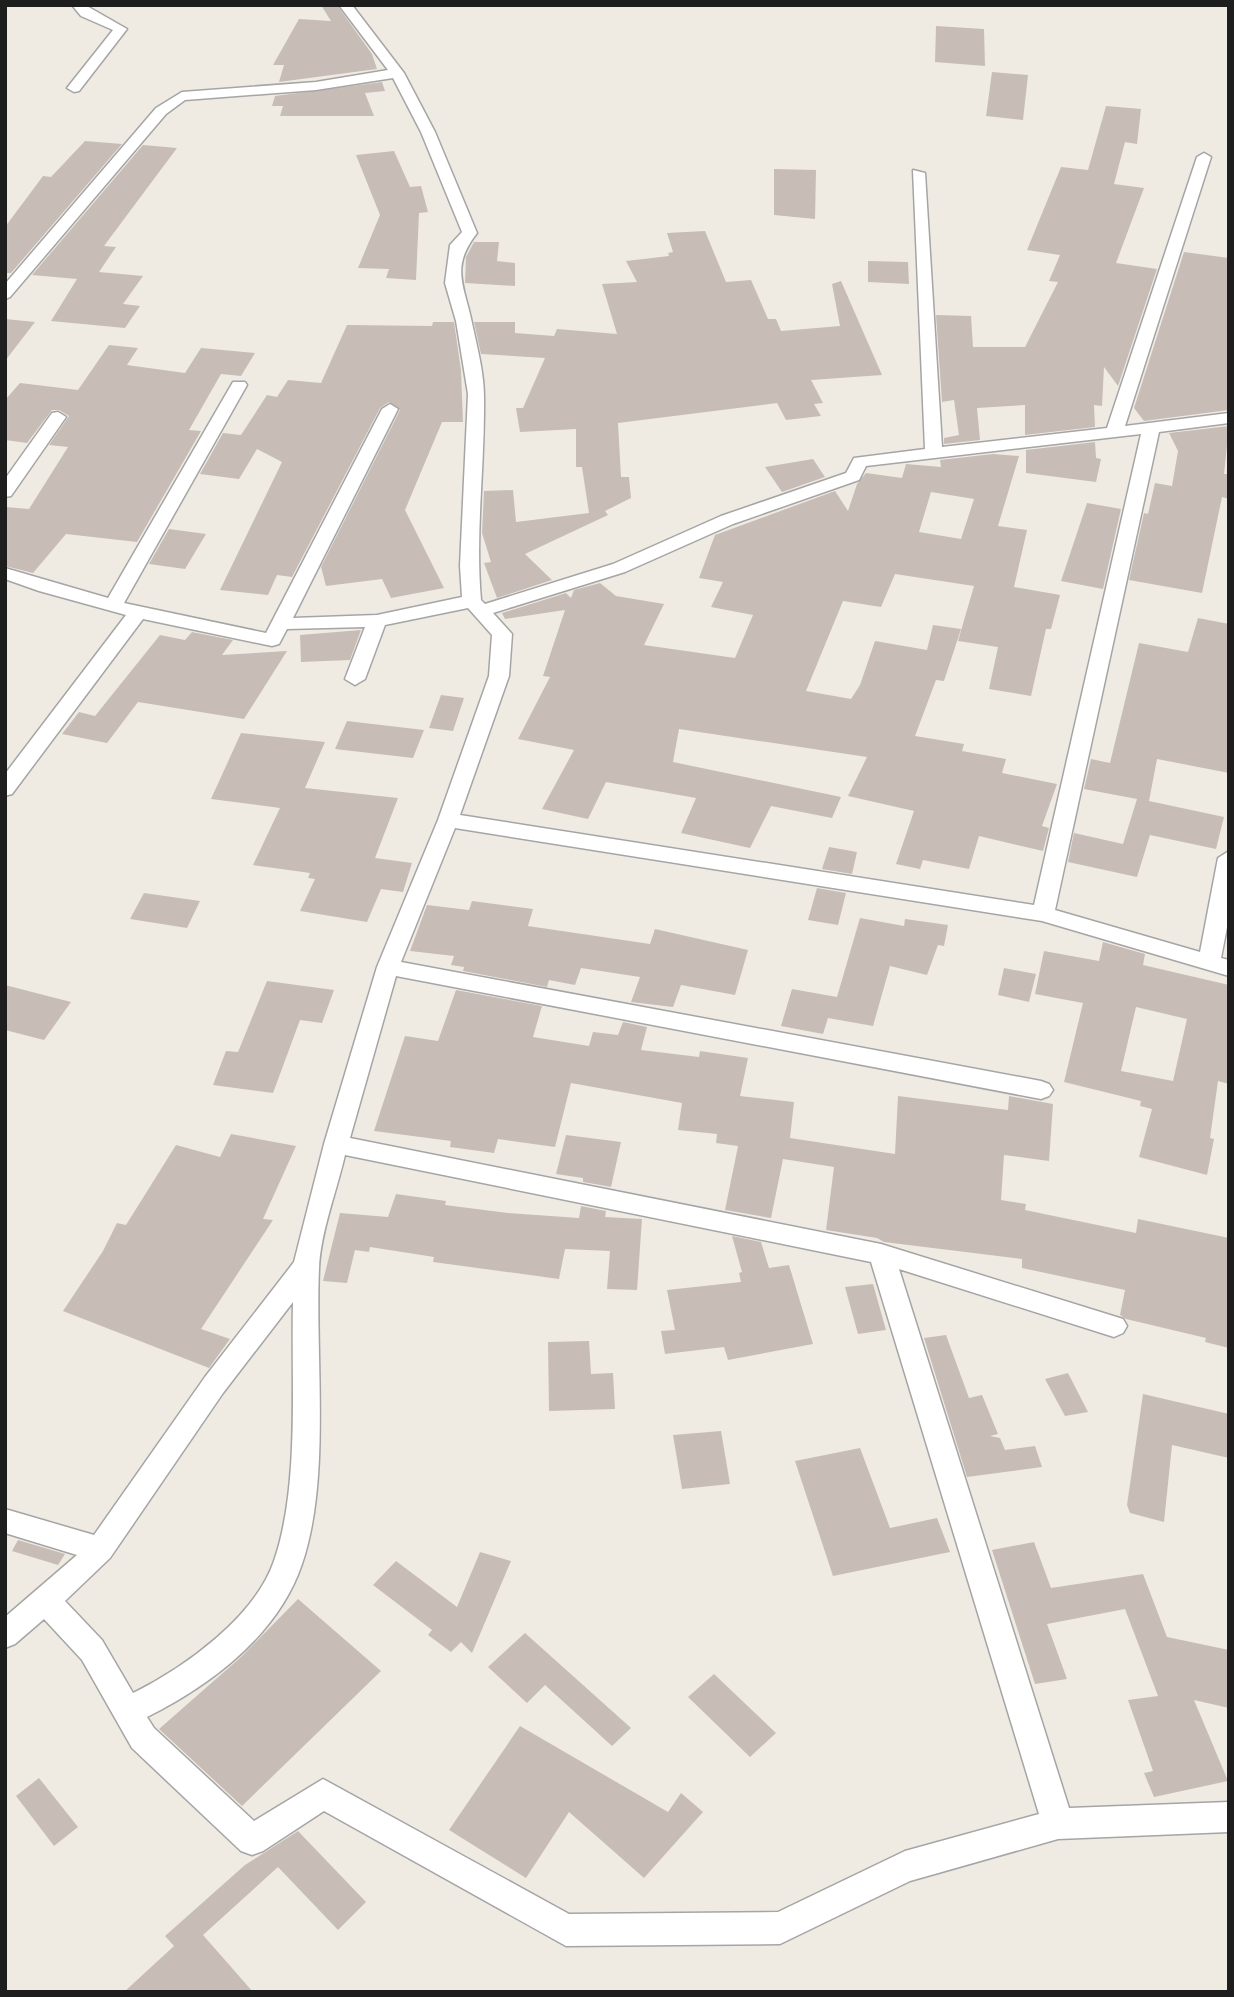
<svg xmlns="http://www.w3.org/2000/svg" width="1234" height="1997" font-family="Cabin,sans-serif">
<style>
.building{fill:#c7bdb6;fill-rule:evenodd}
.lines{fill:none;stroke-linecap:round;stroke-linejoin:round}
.street-casing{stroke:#a5a5a5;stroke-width:3}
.street{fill:#fff;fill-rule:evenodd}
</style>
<rect width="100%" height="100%" fill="#efebe3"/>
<g class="building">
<polygon points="321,5 337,5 372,54 377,69 279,82 284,65 273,65 299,19 331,21"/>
<polygon points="936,26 984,29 985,66 935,62"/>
<polygon points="992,72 1028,75 1023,120 986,116"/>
<polygon points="382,82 385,91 365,93 374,116 280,116 283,106 272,106 275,96"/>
<polygon points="1106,106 1141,109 1137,144 1125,142 1114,184 1144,188 1116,263 1157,269 1118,386 1104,367 1102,406 1094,405 1095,427 1025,435 1025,405 977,408 980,440 944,444 944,438 959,435 954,400 942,402 936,315 971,316 973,347 1025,347 1058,282 1049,281 1060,255 1027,250 1061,167 1088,170"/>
<polygon points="85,141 122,144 11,273 5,273 5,227 43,176 51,177"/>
<polygon points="143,145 177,148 104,246 116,247 99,272 143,276 123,304 140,306 125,328 51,321 77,279 32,275"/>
<polygon points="394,151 410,187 421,186 428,212 419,213 416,280 386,278 389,269 358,268 380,215 356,155"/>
<polygon points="774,169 816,170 815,219 774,215"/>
<polygon points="705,231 726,282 751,280 768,319 776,319 781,331 840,326 832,284 841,281 882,375 811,380 823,403 814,404 821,416 786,420 777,403 618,423 621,477 629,477 631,498 605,511 608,515 525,554 552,580 497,598 484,563 491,562 482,533 484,491 513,490 516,522 589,513 582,467 576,467 576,429 520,432 516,408 523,408 545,358 481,354 474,322 515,322 515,333 554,336 557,329 617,334 602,284 637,282 626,261 669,256 668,253 673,252 667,233"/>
<polygon points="474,242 499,242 497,261 515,263 515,286 465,283 466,257"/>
<polygon points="1184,252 1229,258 1229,410 1144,421 1134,408"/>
<polygon points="868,261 908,262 909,284 868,282"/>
<polygon points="5,319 35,322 5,361"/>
<polygon points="433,322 454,322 461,370 463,422 442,422 405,510 444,588 391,598 382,579 326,586 321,567 400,410 389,402 380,408 292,577 277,575 268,595 220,590 282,462 257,449 239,479 200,474 223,433 241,435 267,395 277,397 288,380 321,383 347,325 432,326"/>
<polygon points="109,345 138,348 127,365 185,373 201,348 255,353 241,376 221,374 189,430 201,431 137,542 66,534 33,573 5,566 5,507 29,509 68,447 49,445 69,416 59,410 52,410 27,443 5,440 5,400 20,383 78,390"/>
<polygon points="1229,426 1224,474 1229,474 1229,499 1222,497 1202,593 1129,580 1144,513 1148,514 1155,483 1172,486 1178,451 1169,433"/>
<polygon points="1095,442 1096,458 1101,459 1096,482 1026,473 1026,450"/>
<path d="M 993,454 L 1019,456 L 998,526 L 1027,530 L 1014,587 L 1060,595 L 1051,629 L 1046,629 L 1031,696 L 989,689 L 998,647 L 958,641 L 974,586 L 895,574 L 881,607 L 843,601 L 806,691 L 851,699 L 860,685 L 875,641 L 927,650 L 933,625 L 961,629 L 944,681 L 936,680 L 915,736 L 964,744 L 962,751 L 1006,759 L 1002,773 L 1057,784 L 1042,826 L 1049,828 L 1043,851 L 979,836 L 969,869 L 923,860 L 920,869 L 896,864 L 914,811 L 848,796 L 867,757 L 679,729 L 673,762 L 841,797 L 832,818 L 771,806 L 750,848 L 681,833 L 696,798 L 606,782 L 588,819 L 542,809 L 574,750 L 518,739 L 550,677 L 543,676 L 565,610 L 505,619 L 502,613 L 566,593 L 571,598 L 574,590 L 600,583 L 616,596 L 664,604 L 644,645 L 735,658 L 753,615 L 711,607 L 723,582 L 699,578 L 715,535 L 835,491 L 848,511 L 857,484 L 866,473 L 902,478 L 906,464 L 941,467 L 940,460 ZM 931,492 L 974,499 L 961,539 L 919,532 Z"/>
<polygon points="813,459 825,477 782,492 765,467"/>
<polygon points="1087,503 1121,509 1103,589 1061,581"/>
<polygon points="169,529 206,534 185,569 149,564"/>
<polygon points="1198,618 1229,624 1229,773 1157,759 1149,801 1224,817 1216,849 1150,835 1137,877 1068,862 1074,833 1123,844 1137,799 1084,789 1091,759 1110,763 1139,643 1188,652"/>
<polygon points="361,630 350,660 301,662 300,635"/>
<polygon points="192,632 233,640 222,655 287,651 244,719 138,702 107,743 62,734 79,712 95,716 160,635 185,640"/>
<polygon points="441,695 464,698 453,731 429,728"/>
<polygon points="347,721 424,730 413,758 335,749"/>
<polygon points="241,733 325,742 305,788 398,798 375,858 412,863 403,892 381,889 367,922 300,911 315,879 308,878 310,873 253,865 280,808 211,799"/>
<polygon points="829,847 857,852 852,874 822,869"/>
<polygon points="817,888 846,893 838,925 808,920"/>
<polygon points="144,893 200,901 187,928 130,919"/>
<polygon points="472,901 533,909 528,926 650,944 655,929 748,950 735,995 681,985 673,1007 631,1002 640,977 581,968 575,985 549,980 547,987 463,971 464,967 451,965 454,956 410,951 427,905 469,910"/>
<polygon points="860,918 904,926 905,919 948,925 944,946 938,945 927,975 890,966 873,1026 828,1018 823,1034 781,1026 792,989 837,997"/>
<path d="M 1103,942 L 1145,954 L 1143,965 L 1229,985 L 1229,1084 L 1218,1081 L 1210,1138 L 1214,1139 L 1207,1175 L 1139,1157 L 1152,1109 L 1140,1106 L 1141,1101 L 1064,1082 L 1083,1003 L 1035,994 L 1044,951 L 1099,961 ZM 1136,1007 L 1187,1019 L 1173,1081 L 1121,1071 Z"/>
<polygon points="1004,968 1036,974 1029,1002 998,995"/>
<polygon points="267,981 334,990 322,1023 300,1020 273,1093 213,1085 226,1051 238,1052"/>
<polygon points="5,985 71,1002 44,1040 5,1030"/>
<polygon points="456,990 542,1006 533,1037 589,1046 593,1032 618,1035 623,1022 647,1027 641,1050 699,1057 700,1051 748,1058 740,1096 794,1102 790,1138 895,1154 898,1096 1008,1110 1009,1096 1053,1104 1049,1161 1004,1155 1001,1200 1026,1204 1025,1210 1136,1233 1138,1219 1229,1238 1229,1348 1205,1342 1206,1338 1126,1319 1120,1315 1125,1290 1022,1268 1022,1259 884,1242 877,1238 826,1230 834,1167 783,1159 771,1218 725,1210 738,1146 716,1143 717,1134 678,1130 682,1103 571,1083 555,1147 498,1139 494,1153 450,1147 451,1141 374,1131 405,1036 438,1041"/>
<polygon points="231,1134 296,1146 263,1219 273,1220 201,1329 230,1339 209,1368 63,1311 103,1251 117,1223 126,1225 176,1145 220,1157"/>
<polygon points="566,1135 621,1142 611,1187 583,1182 583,1178 556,1174"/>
<polygon points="396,1194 446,1201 445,1205 508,1213 579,1218 581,1206 606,1211 605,1217 642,1219 637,1290 607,1289 610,1251 565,1249 559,1279 433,1262 434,1257 370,1247 369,1252 355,1250 347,1283 323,1281 340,1213 388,1217"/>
<polygon points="732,1236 761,1242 769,1268 789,1265 813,1344 728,1360 724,1347 665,1354 661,1331 675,1330 667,1290 741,1282 739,1273 742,1272"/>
<polygon points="873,1284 886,1330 858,1334 845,1287"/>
<polygon points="946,1335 969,1398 982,1395 998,1434 990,1436 1000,1438 1005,1450 1035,1446 1042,1467 967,1477 924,1338"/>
<polygon points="589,1341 591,1374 613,1373 615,1409 549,1411 548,1342"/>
<polygon points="1068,1373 1088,1412 1065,1416 1045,1379"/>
<polygon points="1143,1394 1229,1414 1229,1458 1172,1445 1164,1522 1130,1513 1127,1505"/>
<polygon points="721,1431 730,1484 682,1489 673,1435"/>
<polygon points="860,1448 890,1528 937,1518 950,1552 833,1576 795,1461"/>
<polygon points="18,1540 65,1554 58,1565 12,1551"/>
<polygon points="1034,1542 1051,1588 1143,1574 1167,1637 1229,1650 1229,1708 1194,1700 1228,1781 1154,1797 1144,1773 1153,1771 1128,1700 1158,1696 1125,1609 1047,1624 1067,1679 1035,1684 992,1550"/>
<polygon points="480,1552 511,1561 472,1653 461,1642 451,1652 428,1635 432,1630 373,1585 396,1561 457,1607"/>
<polygon points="298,1599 381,1671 242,1806 159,1729 241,1657"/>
<polygon points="525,1633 631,1728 612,1746 545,1685 527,1703 488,1667"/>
<polygon points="714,1674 776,1733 750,1757 688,1697"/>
<polygon points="520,1726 668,1812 681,1793 703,1812 644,1878 569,1812 526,1878 449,1830"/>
<polygon points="39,1778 78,1827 54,1846 16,1796"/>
<polygon points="298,1831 366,1902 338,1930 278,1867 203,1935 253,1992 124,1992 174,1946 165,1936 245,1865"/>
</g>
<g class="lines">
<g class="street-casing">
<g id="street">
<polygon points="72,5 85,5 127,29 79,91 74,92 67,88 113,30 81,16"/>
<path d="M 339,5 L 352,5 L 404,73 L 435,132 L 477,233 C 450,268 464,284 472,323 C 477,346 484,373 484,397 C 485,465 475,532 481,600 L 485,604 L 613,564 L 721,516 L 846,473 L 854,458 L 925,449 L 913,170 L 925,173 L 942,447 L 1107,428 L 1197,157 L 1204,153 L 1211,157 L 1125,426 L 1229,413 L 1229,423 L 1159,432 L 1055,910 L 1200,952 L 1218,858 L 1229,851 L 1229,917 L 1221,958 L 1229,960 L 1229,976 L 1042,921 L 455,828 L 401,962 L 1041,1081 L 1049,1084 L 1053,1090 L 1049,1096 L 1041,1099 L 396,976 L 350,1138 L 881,1244 L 1123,1319 L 1127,1326 L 1123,1333 L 1114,1337 L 899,1269 L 1069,1808 L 1229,1802 L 1229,1832 L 1058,1839 L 910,1881 L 780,1944 L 566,1946 L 324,1811 L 263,1851 L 252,1855 L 241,1851 L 132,1748 L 82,1660 L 44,1619 L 15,1644 L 5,1648 L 5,1617 L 77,1555 L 5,1533 L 5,1509 L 94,1535 L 205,1377 L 294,1262 L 324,1144 L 377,967 L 438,820 L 489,676 L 492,635 L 468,608 L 385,625 L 365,679 L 355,685 L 345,679 L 365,627 L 287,629 L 279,644 L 272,646 L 143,619 L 12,794 L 5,796 L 5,774 L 126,615 L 39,591 L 5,579 L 5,568 L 108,598 L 233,382 L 245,382 L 247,385 L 124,603 L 266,633 L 382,409 L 390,404 L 398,409 L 293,618 L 377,615 L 462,597 L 460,566 L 468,394 L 456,321 L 445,283 L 450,245 L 462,232 L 421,132 L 393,78 L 316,90 L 185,100 L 166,114 L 10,297 L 5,299 L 5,284 L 156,108 L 182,92 L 316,82 L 388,70 ZM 1141,434 L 1034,905 L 460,815 L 509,676 L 512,634 L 493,613 L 625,572 L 733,524 L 859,480 L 866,466 ZM 345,1155 L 871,1262 L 1039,1814 L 905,1851 L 778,1912 L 569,1914 L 323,1779 L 254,1821 L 154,1728 L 147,1717 C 211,1685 278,1635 302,1564 C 331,1479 315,1359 319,1269 C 320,1234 337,1190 345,1155 ZM 293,1302 C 291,1382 300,1486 274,1561 C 255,1617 184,1668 133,1693 L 102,1640 L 65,1601 L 110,1558 L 223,1393 Z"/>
<polygon points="58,412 66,417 11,496 5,497 5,479 52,413"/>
</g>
</g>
<use href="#street" class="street"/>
</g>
<rect width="1234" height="1997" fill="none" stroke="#1e1e1e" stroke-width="14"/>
</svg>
